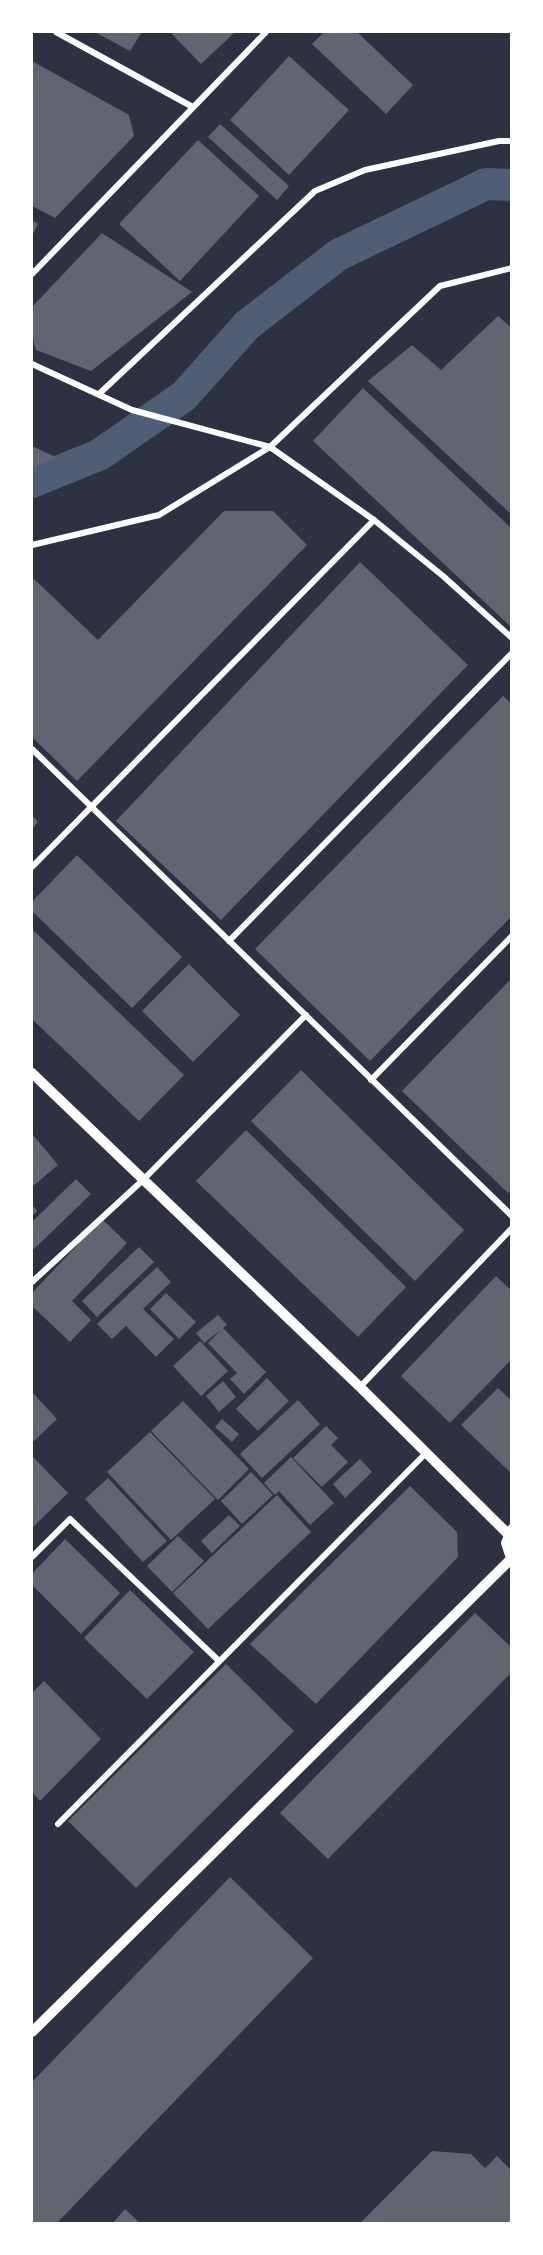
<svg xmlns="http://www.w3.org/2000/svg" width="543" height="2255" font-family="'Noto Sans',sans-serif">
<style>
.lines{fill:none;stroke-linecap:round;stroke-linejoin:round}
.canal{stroke:#4f5d75;stroke-width:32}
.building{fill:#626471}
.minor{stroke:#fff;stroke-width:6}
.tertiary{stroke:#fff;stroke-width:10}
</style>
<rect width="100%" height="100%" fill="#2d3142"/>
<g class="lines">
<polyline class="canal" points="32,482 99,455 184,396 247,325 338,255 486,184 512,185"/>
</g>
<g class="building">
<polygon points="95,32 142,32 130,51"/>
<polygon points="170,32 235,32 201,64"/>
<polygon points="324,32 357,32 413,85 386,114 312,44"/>
<polygon points="289,56 349,110 289,175 230,120"/>
<polygon points="32,61 129,115 134,136 55,218 32,206"/>
<polygon points="220,124 289,186 277,200 208,137"/>
<polygon points="198,140 259,196 180,281 119,224"/>
<polygon points="32,220 38,224 32,236"/>
<polygon points="102,233 192,292 91,371 36,350 32,335 32,307"/>
<polygon points="498,316 512,328 512,515 368,381 412,345 441,370"/>
<polygon points="363,388 512,529 512,628 313,441"/>
<polygon points="32,446 56,457 32,468"/>
<polygon points="224,511 273,511 307,545 77,781 32,737 32,577 98,640"/>
<polygon points="360,562 468,665 221,920 116,821"/>
<polygon points="503,696 512,704 512,916 370,1061 255,949"/>
<polygon points="32,815 38,822 32,829"/>
<polygon points="77,855 182,957 132,1008 32,911 32,902"/>
<polygon points="32,929 184,1075 139,1121 32,1019"/>
<polygon points="189,964 240,1015 193,1062 142,1011"/>
<polygon points="512,978 512,1189 508,1193 402,1091"/>
<polygon points="301,1070 464,1230 415,1281 251,1121"/>
<polygon points="246,1130 406,1287 358,1337 196,1181"/>
<polygon points="33,1135 58,1165 32,1187 32,1136"/>
<polygon points="76,1179 91,1194 32,1251 32,1222"/>
<polygon points="32,1204 37,1211 32,1216"/>
<polygon points="102,1219 127,1243 72,1301 91,1320 70,1342 32,1306 32,1293"/>
<polygon points="139,1247 154,1262 97,1317 82,1301"/>
<polygon points="157,1267 171,1282 143,1309 174,1339 156,1357 126,1326 112,1339 97,1324"/>
<polygon points="496,1276 512,1291 512,1359 450,1423 401,1376"/>
<polygon points="166,1293 196,1322 179,1339 150,1309"/>
<polygon points="218,1315 227,1325 223,1328 266,1372 244,1394 230,1379 237,1373 208,1343 221,1330 204,1343 196,1333"/>
<polygon points="200,1341 228,1371 201,1396 173,1366"/>
<polygon points="267,1378 289,1401 258,1431 236,1409"/>
<polygon points="223,1381 236,1397 219,1412 206,1396"/>
<polygon points="498,1388 512,1401 512,1474 461,1425"/>
<polygon points="32,1392 57,1419 32,1443"/>
<polygon points="298,1400 320,1424 262,1478 240,1454"/>
<polygon points="183,1401 249,1469 218,1500 151,1431"/>
<polygon points="222,1419 239,1434 232,1442 215,1427"/>
<polygon points="326,1426 338,1438 331,1445 348,1462 322,1487 293,1458"/>
<polygon points="150,1432 215,1499 171,1540 107,1472"/>
<polygon points="32,1456 68,1493 32,1528"/>
<polygon points="291,1457 334,1503 310,1525 279,1491 275,1495 264,1483"/>
<polygon points="360,1459 372,1472 345,1498 333,1484"/>
<polygon points="251,1472 273,1495 242,1524 221,1501"/>
<polygon points="108,1478 167,1541 143,1562 85,1499"/>
<polygon points="410,1486 457,1532 458,1557 316,1704 250,1644"/>
<polygon points="277,1495 311,1532 208,1629 173,1593"/>
<polygon points="229,1515 240,1526 212,1553 201,1541"/>
<polygon points="178,1536 204,1561 172,1592 147,1566"/>
<polygon points="65,1539 120,1593 81,1634 32,1585 32,1574"/>
<polygon points="130,1590 194,1652 147,1699 84,1638"/>
<polygon points="475,1613 512,1648 512,1672 328,1859 280,1813"/>
<polygon points="226,1664 294,1731 136,1888 68,1821"/>
<polygon points="44,1681 101,1739 40,1801 32,1792 32,1693"/>
<polygon points="230,1877 313,1958 56,2224 32,2224 32,2082"/>
<polygon points="432,2151 471,2154 485,2168 497,2156 512,2171 512,2224 359,2224"/>
<polygon points="125,2209 141,2224 112,2224"/>
</g>
<g class="lines">
<g class="minor">
<polyline points="56,32 191,106"/>
<polyline points="32,274 266,32"/>
<polyline points="32,364 132,410 270,447 374,520 443,576 512,638"/>
<polyline points="99,394 315,191 365,170 499,141 512,141"/>
<polyline points="32,545 159,515 270,447 440,286 512,268"/>
<polyline points="32,749 512,1216"/>
<polyline points="32,867 374,520"/>
<polyline points="229,941 512,653"/>
<polyline points="371,1080 512,936"/>
<polyline points="32,1282 143,1180 306,1015"/>
<polyline points="360,1387 512,1228"/>
<polyline points="32,1557 70,1519 218,1660"/>
<polyline points="58,1824 427,1452"/>
</g>
<g class="tertiary">
<polyline points="32,1073 360,1387 508,1534"/>
<polyline points="512,1529 506,1543 512,1561"/>
<polyline points="32,2032 510,1560"/>
</g>
</g>
<rect width="543" height="2255" fill="none" stroke="#ffffff" stroke-width="66"/>
</svg>
